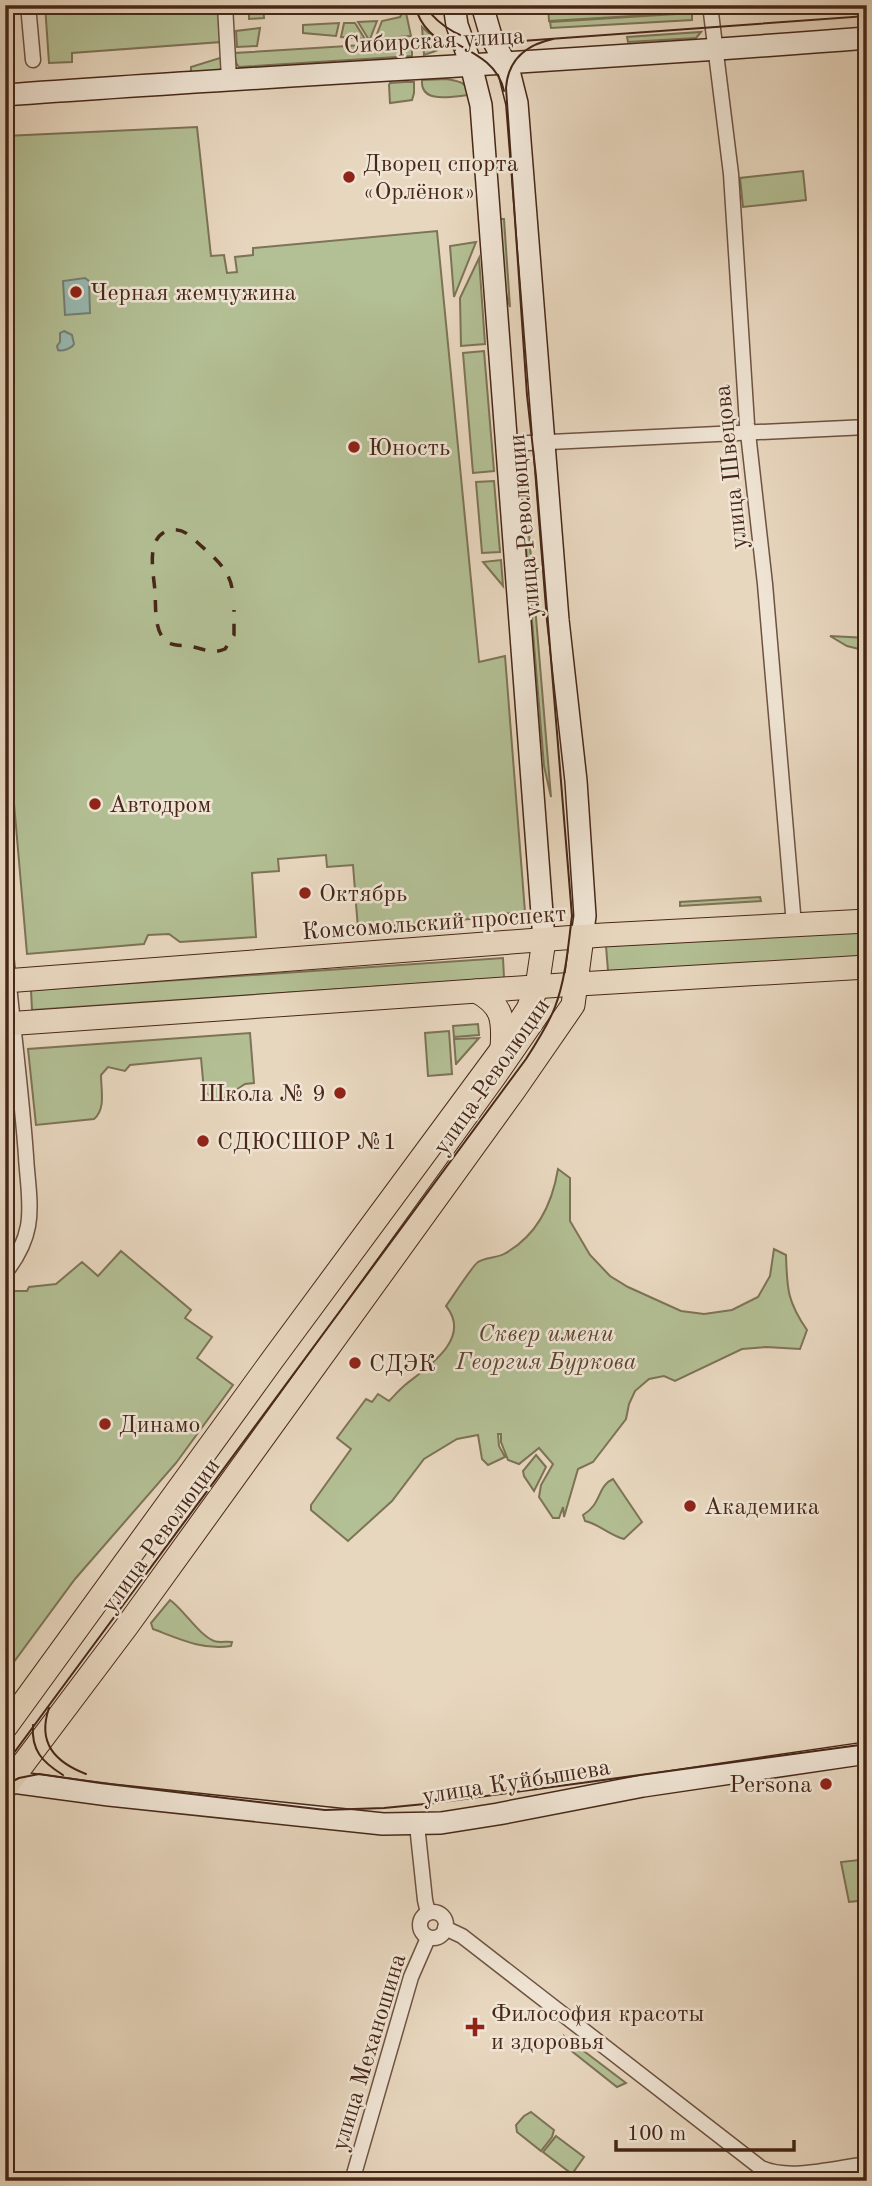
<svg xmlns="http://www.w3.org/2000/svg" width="872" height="2186" font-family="'Old Standard TT',serif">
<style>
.green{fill:#b3bf94;stroke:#7d7356;stroke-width:2}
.water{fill:#97bab2;stroke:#777f74;stroke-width:2}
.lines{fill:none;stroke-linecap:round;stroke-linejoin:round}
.street-casing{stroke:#6f5342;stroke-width:17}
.secondary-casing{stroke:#472718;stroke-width:24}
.primary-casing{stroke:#472718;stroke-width:25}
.street{stroke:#f0e5d5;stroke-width:14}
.secondary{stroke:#f0e5d5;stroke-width:21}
.primary{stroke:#e8d7bf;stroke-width:23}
.tram{stroke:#472718;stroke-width:2}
.rail{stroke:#472718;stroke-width:3.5;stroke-dasharray:12 12;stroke-linecap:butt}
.poi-dot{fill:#8f2418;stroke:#f0e5d5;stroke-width:2.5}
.labels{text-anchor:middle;stroke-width:5;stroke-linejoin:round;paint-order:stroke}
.street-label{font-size:24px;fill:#472718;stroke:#f0e5d5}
.poi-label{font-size:24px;fill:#472718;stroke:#f0e5d5;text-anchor:start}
.park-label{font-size:24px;font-style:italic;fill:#5d4531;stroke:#f0e5d5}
</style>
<rect width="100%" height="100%" fill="#e8d7bf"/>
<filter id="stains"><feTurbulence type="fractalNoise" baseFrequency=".00286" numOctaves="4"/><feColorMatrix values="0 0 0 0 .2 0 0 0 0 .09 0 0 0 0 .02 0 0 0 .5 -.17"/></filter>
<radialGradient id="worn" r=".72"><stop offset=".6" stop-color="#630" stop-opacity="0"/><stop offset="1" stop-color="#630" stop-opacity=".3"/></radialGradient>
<g class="green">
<polygon points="45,5 219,5 221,42 72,53 72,62 49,63"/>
<polygon points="249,5 263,5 264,18 249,19"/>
<polygon points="548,5 684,5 684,13 549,21"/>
<polygon points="730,5 809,5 730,10"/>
<polygon points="405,8 411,36 375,39 382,21 400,17"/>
<polygon points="692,13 692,20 551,28 550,22"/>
<polygon points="377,21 370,39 369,40 358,22"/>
<polygon points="339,23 336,36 303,33 303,25"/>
<polygon points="344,23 355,23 365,39 341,37"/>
<polygon points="422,27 442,45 436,51 424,55"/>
<polygon points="260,28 257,46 237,47 236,31"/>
<polygon points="701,32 696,38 628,42 627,37"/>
<polygon points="412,42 412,56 239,67 236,63 234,53"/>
<polygon points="223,57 223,68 221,70 191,73 191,67"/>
<path d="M 447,79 C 459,81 467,82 470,95 C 454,96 420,105 422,80 Z"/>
<polygon points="405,82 414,82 414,93 412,100 390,103 389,85 390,83"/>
<polygon points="197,127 211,256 224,255 227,273 237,272 235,257 253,255 253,248 437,231 479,662 505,656 525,912 503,914 503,916 358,929 353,865 327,867 326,855 278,859 279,871 252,873 256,937 180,942 169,934 148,935 144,944 27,954 5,699 5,136"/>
<polygon points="803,171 806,200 743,207 740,178"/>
<polygon points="499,219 504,219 510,307 503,284"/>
<polygon points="476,242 454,297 450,246"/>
<polygon points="479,258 485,344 461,346 460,298"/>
<polygon points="484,351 494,471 473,473 463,353"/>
<polygon points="520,474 524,474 551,797 544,766"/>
<polygon points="494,481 500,552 482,553 476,482"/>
<polygon points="501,560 503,586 483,562"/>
<polygon points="830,636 867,638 867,651 847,646"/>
<polygon points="760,897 761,901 680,906 680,902"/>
<polygon points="867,931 867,957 608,971 606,946"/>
<polygon points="503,958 504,978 32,1010 31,990"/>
<polygon points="478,1024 479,1035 454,1037 453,1026"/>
<polygon points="449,1031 452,1074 428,1076 425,1033"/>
<path d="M 250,1033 L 254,1083 L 245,1084 L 218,1102 L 204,1091 L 201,1058 L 130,1065 L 125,1071 L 108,1067 L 101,1075 C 101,1090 106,1109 94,1119 L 36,1125 L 28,1049 Z"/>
<polygon points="479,1038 456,1064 456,1065 454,1039"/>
<path d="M 558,1169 L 570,1178 L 570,1221 L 590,1255 L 610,1276 L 628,1287 L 681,1311 L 704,1314 L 732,1310 L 758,1297 L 770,1276 L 774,1249 L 786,1255 C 787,1288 787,1301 807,1330 L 800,1349 L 766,1347 L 742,1349 L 675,1381 L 664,1376 L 649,1379 L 635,1391 L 629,1404 L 626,1419 L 593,1462 L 578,1469 L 564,1517 L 563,1507 L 559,1518 L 553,1518 L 539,1497 L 541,1485 L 553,1464 L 539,1448 L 519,1464 L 508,1460 L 501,1442 L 501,1434 L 498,1434 L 499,1446 L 505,1457 L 488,1465 L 482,1459 L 478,1435 L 457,1439 L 424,1459 L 392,1501 L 348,1541 L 311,1510 L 311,1505 L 351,1449 L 337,1438 L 366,1399 L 372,1402 L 378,1394 L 389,1401 C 394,1396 399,1390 405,1385 C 426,1368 473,1339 446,1306 C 451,1299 473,1265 478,1262 C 485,1257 497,1258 504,1254 C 537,1236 552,1205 558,1169 Z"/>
<polygon points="121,1251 191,1310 185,1318 212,1337 197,1358 233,1385 176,1463 75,1579 5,1674 5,1298 11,1291 27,1291 29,1287 56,1284 82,1262 98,1276"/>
<polygon points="536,1455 546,1467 534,1491 524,1476 523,1471"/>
<path d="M 613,1479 L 642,1522 L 624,1539 C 609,1535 599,1524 585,1521 L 583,1515 C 602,1504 597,1486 613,1479 Z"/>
<path d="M 170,1600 C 184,1610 199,1635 214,1641 C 220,1643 226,1641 232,1642 L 231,1646 C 204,1651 177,1638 153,1629 L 151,1623 Z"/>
<polygon points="867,1859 867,1900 849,1902 841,1862"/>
<polygon points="564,2036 626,2083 617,2087 564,2045"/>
<polygon points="531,2112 554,2130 552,2137 541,2151 517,2132 516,2125 524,2116"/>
<polygon points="556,2136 584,2157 572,2174 543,2152"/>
</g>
<g class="water">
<polygon points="85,278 89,281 90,313 65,315 63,281"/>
<path d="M 64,331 L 72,335 L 74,344 C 72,348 62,352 58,350 L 57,346 L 60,342 L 60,333 Z"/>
</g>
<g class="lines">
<g class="street-casing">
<g id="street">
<polyline points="28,5 33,60"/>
<polyline points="225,5 229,79"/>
<polyline points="710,5 731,174 747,424 765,584 794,925"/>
<polyline points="506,444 867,427"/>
<path d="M 5,943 C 11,1014 21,1085 26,1156 C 27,1178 32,1204 28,1226 C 25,1243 16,1259 5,1273"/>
<polyline points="417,1825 425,1900 428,1913"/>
<circle cx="433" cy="1925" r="13"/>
<path d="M 445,1928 L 462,1936 L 761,2168 C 790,2181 835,2168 867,2164"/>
<polyline points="352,2181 411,1977 428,1938"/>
</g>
</g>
<g class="secondary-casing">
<g id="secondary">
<polyline points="454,5 457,25 471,65 481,105 544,940"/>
<polyline points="482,5 491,36 509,71 517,103 558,620 576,781 585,916 582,937"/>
<path d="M 5,95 C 292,74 580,61 867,38"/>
<polyline points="5,1781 109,1795 383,1824 441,1823 498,1814 643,1786 867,1753"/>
</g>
</g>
<g class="primary-casing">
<g id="primary">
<polyline points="5,981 603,935 867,921"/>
<path d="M 476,991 C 503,1005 504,1020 502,1049"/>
<polyline points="5,1024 562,985 867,967"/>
<polyline points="5,1728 273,1359 502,1049 528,1009 537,987 544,940"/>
<polyline points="5,1788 127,1626 515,1089 573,1005 582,937"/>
</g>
</g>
<use href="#street" class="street"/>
<use href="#secondary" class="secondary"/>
<use href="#primary" class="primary"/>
<g class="tram">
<path d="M 415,5 C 420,28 436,39 455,50"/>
<path d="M 424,5 C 441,29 465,41 494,43 L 867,16"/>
<path d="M 448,39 C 471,52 498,62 504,91"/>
<path d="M 49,1708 C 37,1743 55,1762 86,1774"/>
<path d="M 33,1725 C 31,1750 42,1762 63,1775"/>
<path d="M 5,1765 L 526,1059 C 537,1042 548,1025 555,1007 C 566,978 568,946 572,916 L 536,476 L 527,395 L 506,88 C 508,60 525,45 553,39"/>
<polyline points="5,1785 19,1778 39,1774 100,1783 325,1810 384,1808 435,1803 867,1744"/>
</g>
<path class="rail" d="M 232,588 C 228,567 212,556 198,543 C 189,535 183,528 170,530 C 144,536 154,574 155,592 C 156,606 154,628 164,639 C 172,648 183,644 194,647 C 206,650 213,654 225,649 L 234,635 L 234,610"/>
</g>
<g class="poi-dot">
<circle cx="349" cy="177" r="7"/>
<circle cx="76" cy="292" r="7"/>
<circle cx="354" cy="447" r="7"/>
<circle cx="95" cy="804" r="7"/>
<circle cx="305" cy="893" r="7"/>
<circle cx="340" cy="1093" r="7"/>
<circle cx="203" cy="1141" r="7"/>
<circle cx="355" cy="1363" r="7"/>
<circle cx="105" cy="1424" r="7"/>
<circle cx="690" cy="1506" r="7"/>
<circle cx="826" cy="1784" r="7"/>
<path d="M471.5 2016.5h7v7h7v7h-7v7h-7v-7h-7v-7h7z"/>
</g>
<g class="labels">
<g class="street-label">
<text transform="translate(434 40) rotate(-3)" y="8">Сибирская улица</text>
<text transform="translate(730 467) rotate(-96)" y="8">улица Швецова</text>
<text transform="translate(524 526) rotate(-95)" y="8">улица Революции</text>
<text transform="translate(434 922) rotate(-4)" y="8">Комсомольский проспект</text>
<text transform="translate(491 1076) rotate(-55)" y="8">улица Революции</text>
<text transform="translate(160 1535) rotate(-54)" y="8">улица Революции</text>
<text transform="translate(516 1781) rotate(-9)" y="8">улица Куйбышева</text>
<text transform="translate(368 2052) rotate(-73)" y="8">улица Механошина</text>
</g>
<g class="poi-label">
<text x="363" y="171">Дворец спорта<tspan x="363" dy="28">«Орлёнок»</tspan></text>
<text x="90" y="300">Черная жемчужина</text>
<text x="368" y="455">Юность</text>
<text x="109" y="812">Автодром</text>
<text x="319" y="901">Октябрь</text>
<text x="326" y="1101" text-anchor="end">Школа № 9</text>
<text x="217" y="1149">СДЮСШОР №1</text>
<text x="369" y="1371">СДЭК</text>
<text x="119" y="1432">Динамо</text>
<text x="704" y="1514">Академика</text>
<text x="812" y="1792" text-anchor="end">Persona</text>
<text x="491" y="2021">Философия красоты<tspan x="491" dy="28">и здоровья</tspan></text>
</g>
<g class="park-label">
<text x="546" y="1341">Сквер имени<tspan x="546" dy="28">Георгия Буркова</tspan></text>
</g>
</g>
<rect width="872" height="2186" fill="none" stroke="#e8d7bf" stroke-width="28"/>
<rect x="7" y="7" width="858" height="2172" fill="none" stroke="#472718" stroke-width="3.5"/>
<rect x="14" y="14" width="844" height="2158" fill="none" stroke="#472718" stroke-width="2"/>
<path d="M616 2140v10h178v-10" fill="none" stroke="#472718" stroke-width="3.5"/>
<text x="627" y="2140" font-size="21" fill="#472718" stroke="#f0e5d5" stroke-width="5" paint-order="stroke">100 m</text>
<rect width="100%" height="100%" filter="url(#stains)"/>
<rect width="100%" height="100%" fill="url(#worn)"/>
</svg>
